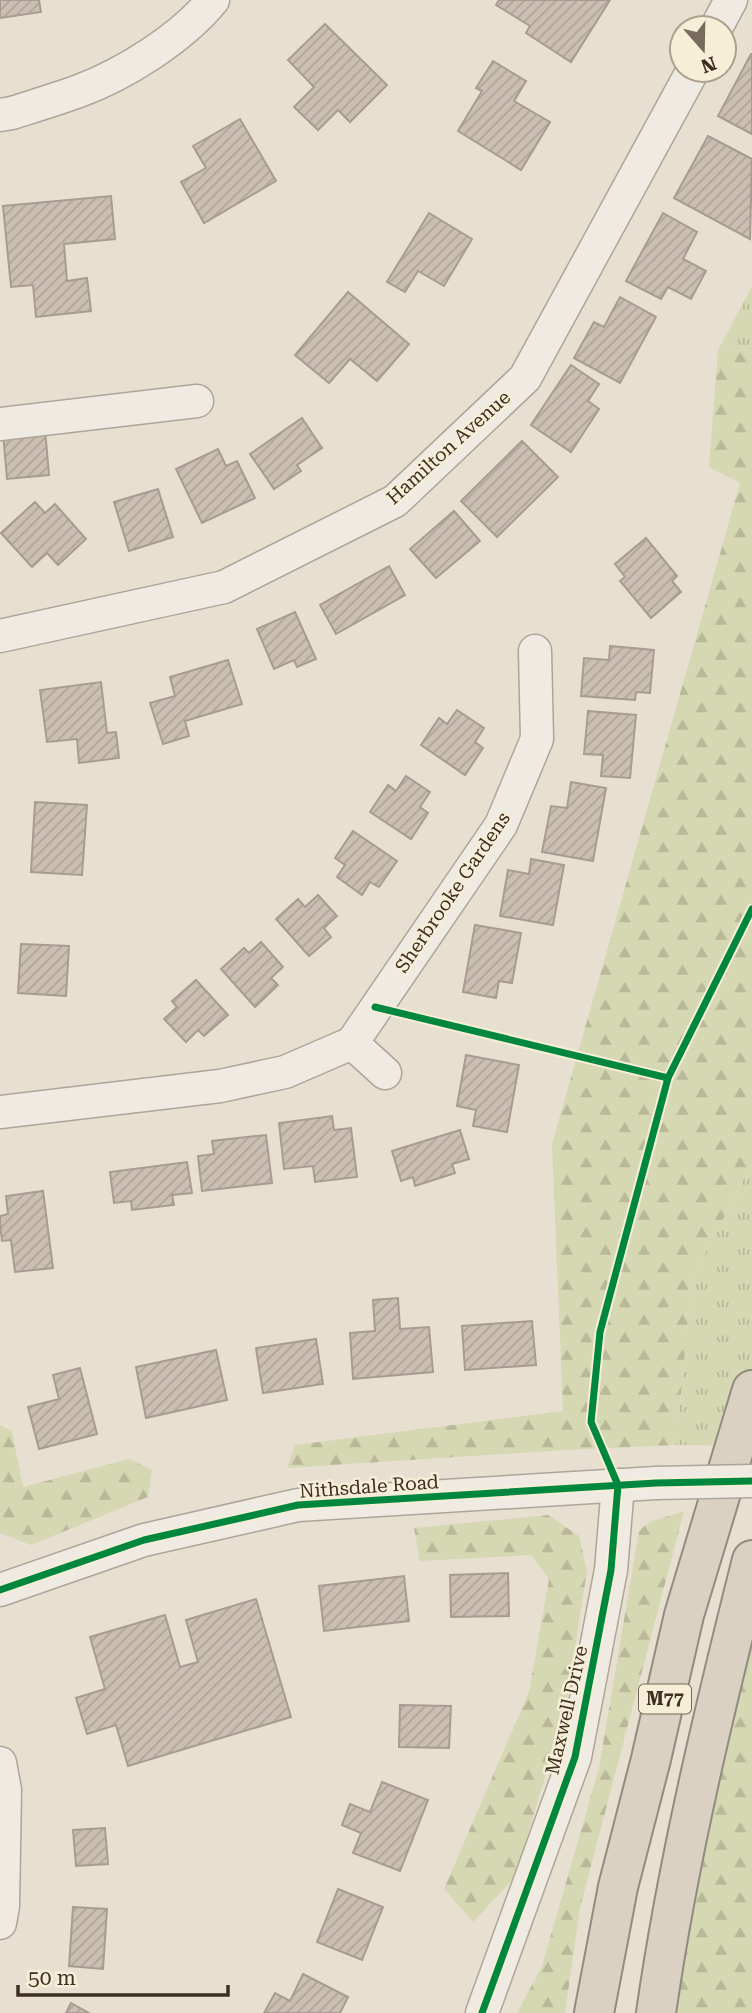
<svg xmlns="http://www.w3.org/2000/svg" width="752" height="2013" font-family="'Roboto Serif',serif">
<style>
.grass{fill:url(#grass-tufts)}
.forest{fill:url(#forest-firs)}
.building{fill:url(#building-hatch);stroke:#a89c90;stroke-width:2}
.lines{fill:none;stroke-linecap:round;stroke-linejoin:round}
.minor-casing{stroke:#ada599;stroke-width:35}
.highway-casing{stroke:#928b80;stroke-width:42}
.minor{stroke:#efebe3;stroke-width:32}
.highway{stroke:#dad1c2;stroke-width:38}
.minor-bridge-casing{stroke:#ada599;stroke-width:35;stroke-linecap:butt}
.minor-bridge{stroke:#efebe3;stroke-width:32}
.cycleway-casing{stroke:#f7eed8;stroke-width:11}
.cycleway{stroke:#00873e;stroke-width:7}
.labels{text-anchor:middle;stroke-width:5;stroke-linejoin:round;paint-order:stroke}
.shield{fill:#f7eed8;stroke:#756857;stroke-width:2}
.shield-label{font-size:18px;font-weight:bold;fill:#3d2e20}
.street-label{font-size:19px;fill:#3d2e20;stroke:#f7eed8}
</style>
<defs>
<pattern id="grass-tufts" width="24" height="20" patternUnits="userSpaceOnUse" patternTransform="scale(1.75)"><rect width="24" height="20" fill="#d6d7b3"/><path d="M3 7l-1-3M5 7V3M7 7l1-3M15 17l-1-3M17 17v-4M19 17l1-3" fill="none" stroke="#b9b99a"/></pattern>
<pattern id="forest-firs" width="22" height="20" patternUnits="userSpaceOnUse" patternTransform="scale(1.75)"><rect width="22" height="20" fill="#d6d7b3"/><path d="M5 1l3.5 6h-7zM16 11l3.5 6h-7z" fill="#b9b99a"/></pattern>
<pattern id="building-hatch" width="6" height="6" patternUnits="userSpaceOnUse" patternTransform="scale(1.75)"><rect width="6" height="6" fill="#cbbfb2"/><path d="M-1 1l2-2M0 6l6-6M5 7l2-2" fill="none" stroke="#afa499"/></pattern>
</defs>
<rect width="100%" height="100%" fill="#e7e0d1"/>
<g class="grass">
<polygon points="752,287 752,345 718,350"/>
<polygon points="752,1163 752,1446 676,1445 692,1279"/>
</g>
<g class="forest">
<polygon points="752,345 752,1163 692,1279 676,1445 565,1450 287,1468 295,1445 563,1411 552,1144 740,483 709,467 718,350"/>
<polygon points="0,1425 12,1432 23,1487 129,1459 152,1470 148,1497 31,1545 0,1533"/>
<path d="M 684,1511 L 580,1908 L 565,2013 L 517,2013 L 542,1966 L 599,1768 L 639,1531 C 653,1517 666,1518 684,1511 Z"/>
<polygon points="548,1515 579,1536 587,1571 566,1705 516,1876 473,1922 444,1889 529,1692 549,1579 531,1555 420,1561 414,1528"/>
<polygon points="752,1619 752,2013 666,2013"/>
</g>
<g class="building">
<polygon points="0,0 39,0 41,12 0,18"/>
<polygon points="499,0 610,0 571,62 526,33 530,26 496,5"/>
<polygon points="325,24 387,85 350,122 338,110 318,130 294,107 314,87 288,60"/>
<polygon points="751,54 752,54 752,134 718,116"/>
<polygon points="493,61 526,81 514,101 550,122 521,170 458,131 482,91 476,88"/>
<polygon points="240,119 276,181 204,223 181,182 206,168 193,146"/>
<polygon points="708,136 752,159 750,239 674,198"/>
<polygon points="111,196 115,239 64,244 67,281 87,278 91,311 36,317 33,285 11,287 3,206"/>
<polygon points="429,213 472,239 444,286 418,271 405,292 387,282"/>
<polygon points="663,213 697,232 683,259 706,271 691,299 668,287 661,299 626,281"/>
<polygon points="348,292 409,344 377,381 350,359 329,383 295,355"/>
<polygon points="620,297 656,317 620,383 574,358 594,322 604,327"/>
<polygon points="571,365 599,384 588,401 599,409 571,452 531,425"/>
<polygon points="302,418 322,448 297,465 301,471 274,489 250,454"/>
<polygon points="45,429 49,475 7,479 3,433"/>
<polygon points="522,441 558,477 497,537 461,501"/>
<polygon points="218,449 226,466 237,461 255,498 202,523 176,469"/>
<polygon points="158,489 173,537 129,551 114,502"/>
<polygon points="35,502 45,513 55,504 86,539 58,565 47,553 32,567 1,533"/>
<polygon points="454,511 480,541 436,578 410,549"/>
<polygon points="646,538 677,576 672,581 681,592 651,618 620,581 625,577 615,564"/>
<polygon points="389,566 405,595 336,634 320,605"/>
<polygon points="295,612 316,659 297,667 294,660 274,669 257,629"/>
<polygon points="610,646 654,650 650,693 636,692 635,700 581,696 584,658 609,660"/>
<polygon points="228,660 242,704 185,721 189,736 163,744 150,703 175,696 170,677"/>
<polygon points="101,682 107,733 116,732 119,758 79,763 77,739 47,742 40,690"/>
<polygon points="457,710 484,728 475,742 483,748 465,775 421,745 439,718 447,724"/>
<polygon points="588,711 636,715 630,778 601,776 603,755 584,754"/>
<polygon points="406,776 430,792 420,807 428,813 411,839 370,812 388,785 396,791"/>
<polygon points="571,782 606,788 593,861 542,852 551,806 567,808"/>
<polygon points="35,802 87,805 82,875 31,872"/>
<polygon points="353,831 397,861 379,887 370,882 362,895 337,877 345,865 335,858"/>
<polygon points="531,859 564,865 553,925 500,916 508,870 529,874"/>
<polygon points="318,895 337,916 324,928 331,937 309,956 276,919 298,899 305,907"/>
<polygon points="475,925 521,933 512,983 499,981 496,998 463,992"/>
<polygon points="261,942 283,967 271,978 278,985 255,1007 221,969 244,948 249,953"/>
<polygon points="21,944 69,946 66,996 18,993"/>
<polygon points="196,980 228,1015 204,1036 198,1030 186,1042 164,1019 177,1007 172,1001"/>
<polygon points="466,1055 519,1065 507,1132 473,1126 476,1110 457,1106"/>
<polygon points="332,1116 334,1130 351,1128 357,1177 315,1182 313,1166 284,1169 279,1123"/>
<polygon points="460,1130 469,1159 452,1164 455,1173 415,1186 413,1177 401,1181 392,1151"/>
<polygon points="266,1135 272,1183 202,1191 198,1156 214,1154 212,1141"/>
<polygon points="187,1162 192,1193 172,1195 174,1205 132,1210 131,1201 114,1203 110,1172"/>
<polygon points="43,1191 53,1268 15,1272 11,1240 2,1241 0,1224 0,1216 8,1214 6,1196"/>
<polygon points="398,1298 400,1329 429,1327 433,1372 353,1379 350,1333 375,1331 373,1300"/>
<polygon points="532,1321 536,1365 465,1370 462,1326"/>
<polygon points="316,1339 323,1384 263,1393 256,1348"/>
<polygon points="216,1350 227,1400 146,1418 136,1367"/>
<polygon points="80,1368 97,1434 39,1449 28,1407 59,1399 53,1375"/>
<polygon points="508,1573 509,1616 451,1617 450,1575"/>
<polygon points="404,1576 409,1621 324,1631 319,1586"/>
<polygon points="256,1599 291,1717 128,1766 116,1725 87,1734 76,1698 105,1689 90,1637 165,1615 180,1667 198,1662 186,1620"/>
<polygon points="400,1705 451,1706 449,1748 399,1747"/>
<polygon points="382,1782 428,1800 400,1871 353,1853 361,1833 342,1825 350,1804 370,1812"/>
<polygon points="105,1828 108,1864 76,1866 73,1830"/>
<polygon points="338,1889 383,1907 362,1960 317,1942"/>
<polygon points="73,1907 107,1909 103,1969 69,1966"/>
<polygon points="303,1974 348,1997 340,2013 264,2013 275,1993 290,2001"/>
<polygon points="71,2003 89,2013 66,2013"/>
</g>
<g class="lines">
<g class="minor-casing">
<g id="minor">
<polyline points="716,28 731,0"/>
<path d="M 0,115 L 12,113 C 34,106 57,99 79,91 C 125,74 182,38 213,0"/>
<polyline points="0,424 197,401"/>
<polyline points="0,636 224,587 395,501 525,378 693,70"/>
<polyline points="352,1043 385,1073"/>
<polyline points="0,1112 220,1086 285,1072 352,1043 501,825 537,739 535,651"/>
<polyline points="0,1590 144,1540 298,1505 656,1483"/>
<polyline points="0,1763 5,1790 3,1906 0,1923"/>
<polyline points="482,2013 575,1757 611,1570 618,1485"/>
</g>
</g>
<g class="highway-casing">
<g id="highway">
<polyline points="594,2013 618,1887 651,1759 684,1615 752,1390"/>
<path d="M 656,2013 C 678,1860 714,1711 752,1560"/>
</g>
</g>
<use href="#minor" class="minor"/>
<use href="#highway" class="highway"/>
<g class="minor-bridge-casing">
<polyline id="minor-bridge" points="656,1483 752,1481"/>
</g>
<use href="#minor-bridge" class="minor-bridge"/>
<g class="cycleway-casing">
<g id="cycleway">
<polyline points="375,1007 668,1078"/>
<polyline points="0,1590 144,1540 298,1505 656,1483 752,1481"/>
<polyline points="482,2013 575,1757 611,1570 618,1485 591,1422 600,1332 668,1078 752,909"/>
</g>
</g>
<use href="#cycleway" class="cycleway"/>
</g>
<g class="labels">
<rect class="shield" x="639" y="1684.5" width="52" height="29" rx="5"/>
<g class="shield-label">
<text x="665" y="1705">M77</text>
</g>
<g class="street-label">
<text transform="translate(448 447) rotate(-42)" y="7">Hamilton Avenue</text>
<text transform="translate(452 892) rotate(-56)" y="7">Sherbrooke Gardens</text>
<text transform="translate(369 1486) rotate(-4)" y="7">Nithsdale Road</text>
<text transform="translate(566 1710) rotate(-77)" y="7">Maxwell Drive</text>
</g>
</g>
<g transform="translate(703 49) rotate(160)"><circle r="33" fill="#f7eed8" stroke="#ada18e" stroke-width="2"/>
<path d="M0-5L12 26L0 18L-12 26Z" fill="#786c5e"/>
<text y="-10" font-size="19" font-weight="bold" text-anchor="middle" fill="#3d2e20">N</text>
</g>
<path d="M18 1985v10h210v-10" fill="none" stroke="#3d2e20" stroke-width="3.5"/>
<text x="28" y="1985" font-size="21" fill="#3d2e20" stroke="#f7eed8" stroke-width="5" paint-order="stroke">50 m</text>
</svg>
